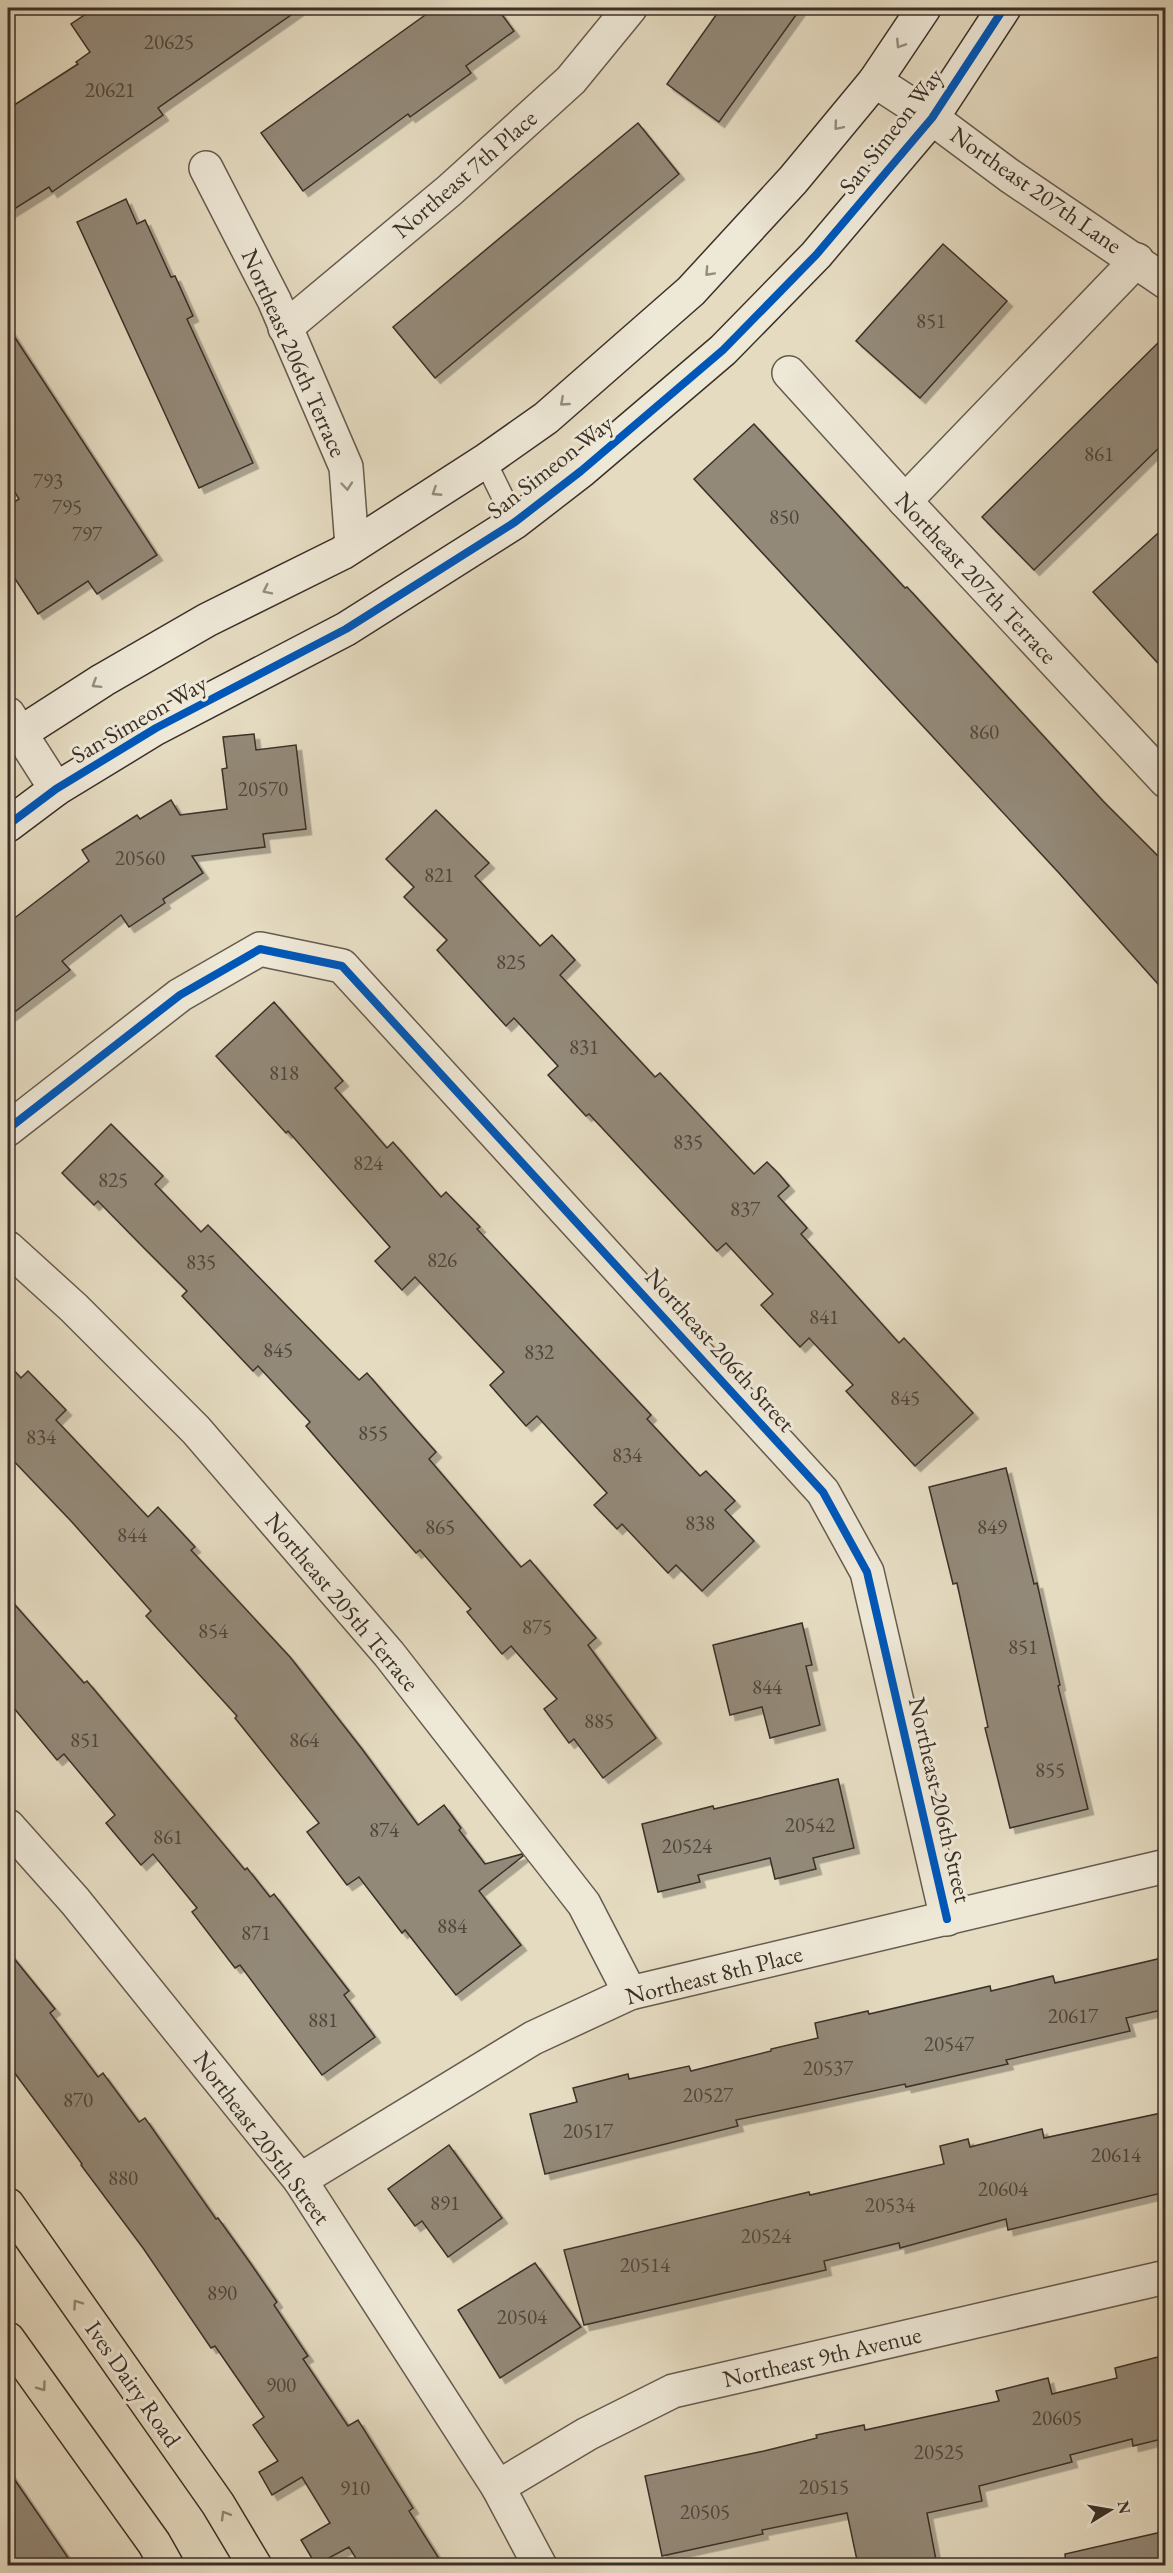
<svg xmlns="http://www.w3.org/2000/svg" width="1173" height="2573" font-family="'EB Garamond',serif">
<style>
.building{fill:#938978;stroke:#3b3028;stroke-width:1.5;filter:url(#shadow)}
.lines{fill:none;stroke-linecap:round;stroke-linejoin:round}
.lane-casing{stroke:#665b4e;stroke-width:24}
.street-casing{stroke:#665b4e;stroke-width:36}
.secondary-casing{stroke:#3b3028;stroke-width:36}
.primary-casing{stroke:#3b3028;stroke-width:36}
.lane{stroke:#eee8d7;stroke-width:21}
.street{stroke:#eee8d7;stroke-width:33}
.secondary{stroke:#eee8d7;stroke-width:33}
.primary{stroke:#e5dbc1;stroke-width:33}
.cycleway-casing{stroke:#eee8d7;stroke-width:11}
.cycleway{stroke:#0057b8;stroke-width:8}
.oneway{stroke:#948c80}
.oneway2{stroke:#908674}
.labels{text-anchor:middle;stroke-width:6;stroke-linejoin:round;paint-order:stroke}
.number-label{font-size:21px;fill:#51463c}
.street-label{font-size:24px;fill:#3b3028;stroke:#eee8d7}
</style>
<defs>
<filter id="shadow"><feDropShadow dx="5.5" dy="5.5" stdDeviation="0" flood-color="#0004"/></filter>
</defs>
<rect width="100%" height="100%" fill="#e5dbc1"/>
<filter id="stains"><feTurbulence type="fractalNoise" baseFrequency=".00333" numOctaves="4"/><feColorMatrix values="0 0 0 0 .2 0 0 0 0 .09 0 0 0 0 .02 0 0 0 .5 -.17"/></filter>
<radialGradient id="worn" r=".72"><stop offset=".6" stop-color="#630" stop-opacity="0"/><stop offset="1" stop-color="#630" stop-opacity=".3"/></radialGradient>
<g class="building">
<polygon points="95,8 301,8 158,108 163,115 52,192 49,187 8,213 8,109 78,64 76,62 90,52 71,24"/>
<polygon points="435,8 497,8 514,31 466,66 471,73 410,117 408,114 303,191 261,133"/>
<polygon points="721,8 801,8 719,122 667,84"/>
<polygon points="638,123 679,174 435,378 393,327"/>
<polygon points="126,199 137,224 145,220 171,277 175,276 193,316 187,319 253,463 199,488 77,222"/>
<polygon points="943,244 1007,301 920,398 856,341"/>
<polygon points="8,327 157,555 97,594 88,581 38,614 8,568 8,506 19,499 8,481"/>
<polygon points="1166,335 1166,441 1034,570 982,517"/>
<polygon points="754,424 905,588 907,587 1103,801 1166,864 1166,993 1059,873 694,479"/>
<polygon points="1166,526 1166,672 1093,592"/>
<polygon points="254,734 256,750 296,745 306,829 263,834 265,847 192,856 203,873 163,899 165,903 129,927 121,915 62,961 70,970 8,1017 8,923 89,861 82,850 137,815 140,819 171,800 180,815 227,809 222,769 227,768 223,737"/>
<polygon points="436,810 489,863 475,876 540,946 552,935 575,960 560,975 655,1077 660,1073 754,1174 767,1162 779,1174 789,1186 778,1196 807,1228 801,1234 899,1343 904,1338 973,1413 915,1466 846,1391 853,1385 809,1338 800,1347 761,1305 773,1294 726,1243 717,1251 589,1114 586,1116 548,1075 558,1066 514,1018 506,1026 437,950 447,940 404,897 414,887 386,859"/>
<polygon points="274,1002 343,1081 335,1088 387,1148 393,1142 441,1197 446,1192 480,1227 477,1229 651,1415 647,1419 700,1476 706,1471 735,1501 725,1510 754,1541 702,1591 676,1565 668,1573 622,1524 617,1529 594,1505 607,1493 537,1416 526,1426 490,1385 504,1372 415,1277 402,1290 375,1261 390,1247 288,1131 286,1133 216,1056"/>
<polygon points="111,1124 163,1176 155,1184 201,1232 208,1225 359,1380 367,1373 412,1425 436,1452 429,1459 521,1567 530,1560 596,1638 588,1645 656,1738 603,1778 574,1739 569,1743 544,1709 557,1699 511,1646 502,1654 467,1612 471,1609 420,1550 416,1553 306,1426 310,1422 258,1366 253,1371 182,1296 187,1291 143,1247 98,1201 94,1205 62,1173"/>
<polygon points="8,1364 21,1378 28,1371 66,1410 56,1420 148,1517 158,1507 195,1547 191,1550 290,1657 362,1749 418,1825 444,1805 461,1828 459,1830 485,1864 522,1854 523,1856 479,1891 521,1945 456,1995 405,1930 402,1933 359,1877 347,1885 307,1832 319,1823 235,1718 237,1716 146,1616 151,1611 71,1521 8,1455"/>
<polygon points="1006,1468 1034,1584 1037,1583 1060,1685 1058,1686 1088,1809 1010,1828 985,1728 988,1727 957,1583 953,1584 929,1487"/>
<polygon points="8,1597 84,1683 87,1681 245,1870 247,1868 270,1897 274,1894 349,1991 344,1995 375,2037 322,2075 240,1965 235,1968 192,1912 197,1908 153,1854 141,1865 106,1823 115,1815 64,1754 57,1760 8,1701"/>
<polygon points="802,1623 812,1665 806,1666 820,1725 770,1738 762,1707 730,1715 713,1645"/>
<polygon points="838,1779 854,1848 813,1858 816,1869 775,1879 770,1858 698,1875 700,1882 658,1892 642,1824 713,1806 714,1809"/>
<polygon points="8,1951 55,2009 50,2013 98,2077 103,2073 139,2122 145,2118 216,2219 218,2218 251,2264 277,2302 274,2305 308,2356 303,2359 348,2426 358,2420 413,2508 409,2511 443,2565 360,2565 349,2547 316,2565 301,2540 330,2523 302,2477 272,2495 259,2472 278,2461 253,2425 264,2417 215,2346 211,2348 143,2248 81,2165 82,2164 8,2064"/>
<polygon points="1166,1957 1166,2009 1126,2018 1130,2031 1006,2060 1008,2064 906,2087 905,2084 736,2120 738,2126 545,2174 530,2114 577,2102 573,2088 628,2074 629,2079 689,2066 691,2071 771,2051 771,2049 818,2038 815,2023 868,2011 869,2014 990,1986 991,1991 1053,1976 1055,1983"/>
<polygon points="1166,2112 1166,2192 1008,2230 1006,2219 900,2248 899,2243 824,2261 826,2270 584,2325 564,2250 809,2192 810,2195 944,2164 940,2146 968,2139 970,2147 1042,2129 1044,2138"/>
<polygon points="449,2145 502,2218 448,2257 422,2221 415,2226 388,2189"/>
<polygon points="535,2263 581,2327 500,2378 458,2310"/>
<polygon points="1158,2357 1166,2386 1166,2438 1133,2446 1132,2439 1070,2455 1072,2462 979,2486 982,2501 927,2513 937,2565 858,2565 847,2513 762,2530 763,2534 662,2556 645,2476 764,2451 817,2438 816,2435 864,2425 865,2430 999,2401 996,2391 1048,2378 1052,2394 1117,2378 1115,2368"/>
<polygon points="8,2470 73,2565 8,2565"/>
<polygon points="1166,2531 1166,2565 1066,2565 1065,2554"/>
</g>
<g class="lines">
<g class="lane-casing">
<polyline id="lane" points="485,461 515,522"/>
</g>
<g class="street-casing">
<g id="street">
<polyline points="875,81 932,118 1010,176 1166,282"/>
<polyline points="206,168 274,300 346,467 352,546"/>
<polyline points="285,328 450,190 571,80 630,8"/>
<polyline points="789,373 905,501 1166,781"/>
<polyline points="905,501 1137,260"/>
<polyline points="8,714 56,789"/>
<polyline points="8,1129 180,995 260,949 342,966 823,1492 867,1572 947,1919"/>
<polyline points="8,1248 74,1308 196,1430 389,1654 584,1904 630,1993"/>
<polyline points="8,1826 75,1901 300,2180 498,2487 540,2566"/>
<polyline points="300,2180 533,2038 630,1993 1166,1866"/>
<polyline points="498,2487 587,2434 673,2391 1166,2277"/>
</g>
</g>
<g class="secondary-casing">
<g id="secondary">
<polyline points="8,741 103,680 207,620 342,553 485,461 546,418 691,291 793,180 875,81 924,8"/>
<polyline points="8,825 56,789 156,728 346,629 515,522 581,471 723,350 816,255 932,118 1004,8"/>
</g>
</g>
<g class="primary-casing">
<g id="primary">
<polyline points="8,2205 218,2504 255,2566"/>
<polyline points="8,2339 154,2543 167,2566"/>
</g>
</g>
<use href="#lane" class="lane"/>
<use href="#street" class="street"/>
<use href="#secondary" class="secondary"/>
<use href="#primary" class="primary"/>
<g class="cycleway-casing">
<g id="cycleway">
<polyline points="8,825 56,789 156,728 346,629 515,522 581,471 723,350 816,255 932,118 1004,8"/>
<polyline points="8,1129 180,995 260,949 342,966 823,1492 867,1572 947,1919"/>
</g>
</g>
<use href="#cycleway" class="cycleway"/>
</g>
<defs><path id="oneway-chevron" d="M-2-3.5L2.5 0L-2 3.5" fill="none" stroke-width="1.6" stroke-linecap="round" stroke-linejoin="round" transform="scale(1.5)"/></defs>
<g class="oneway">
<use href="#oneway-chevron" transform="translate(900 44) rotate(123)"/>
<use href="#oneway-chevron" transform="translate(838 126) rotate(130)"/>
<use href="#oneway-chevron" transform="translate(709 272) rotate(133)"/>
<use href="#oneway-chevron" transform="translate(564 402) rotate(139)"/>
<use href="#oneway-chevron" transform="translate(347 486) rotate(85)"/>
<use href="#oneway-chevron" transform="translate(436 492) rotate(147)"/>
<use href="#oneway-chevron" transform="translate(267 590) rotate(154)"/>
<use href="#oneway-chevron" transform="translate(96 684) rotate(148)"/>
</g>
<g class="oneway2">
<use href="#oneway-chevron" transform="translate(77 2304) rotate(-125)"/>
<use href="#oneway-chevron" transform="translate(42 2387) rotate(54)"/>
<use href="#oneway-chevron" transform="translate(225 2515) rotate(-121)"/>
</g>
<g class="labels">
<g class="number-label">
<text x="169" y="49">20625</text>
<text x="110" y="97">20621</text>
<text x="931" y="328">851</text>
<text x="1099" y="461">861</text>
<text x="48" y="488">793</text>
<text x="67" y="514">795</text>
<text x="784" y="524">850</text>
<text x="87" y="541">797</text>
<text x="984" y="739">860</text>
<text x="263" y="796">20570</text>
<text x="140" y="865">20560</text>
<text x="439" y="882">821</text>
<text x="511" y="969">825</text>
<text x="584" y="1054">831</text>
<text x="284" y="1080">818</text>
<text x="688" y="1149">835</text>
<text x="368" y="1170">824</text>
<text x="113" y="1187">825</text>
<text x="745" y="1216">837</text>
<text x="442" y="1267">826</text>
<text x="201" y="1269">835</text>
<text x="824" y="1324">841</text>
<text x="278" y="1357">845</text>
<text x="539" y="1359">832</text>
<text x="905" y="1405">845</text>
<text x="373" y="1440">855</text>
<text x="41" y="1444">834</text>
<text x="627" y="1462">834</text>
<text x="700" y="1530">838</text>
<text x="440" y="1534">865</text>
<text x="992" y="1534">849</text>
<text x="132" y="1542">844</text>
<text x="537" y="1634">875</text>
<text x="213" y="1638">854</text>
<text x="1023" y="1654">851</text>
<text x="767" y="1694">844</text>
<text x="599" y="1728">885</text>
<text x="85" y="1747">851</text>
<text x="304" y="1747">864</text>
<text x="1050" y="1777">855</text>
<text x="810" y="1832">20542</text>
<text x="384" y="1837">874</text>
<text x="168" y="1844">861</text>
<text x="687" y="1853">20524</text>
<text x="452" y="1933">884</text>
<text x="256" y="1940">871</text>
<text x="1073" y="2023">20617</text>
<text x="323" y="2027">881</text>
<text x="949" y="2051">20547</text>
<text x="828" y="2075">20537</text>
<text x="708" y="2102">20527</text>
<text x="78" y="2107">870</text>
<text x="588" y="2138">20517</text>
<text x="1116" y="2162">20614</text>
<text x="123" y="2185">880</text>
<text x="1003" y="2196">20604</text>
<text x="445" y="2210">891</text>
<text x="890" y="2212">20534</text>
<text x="766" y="2243">20524</text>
<text x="645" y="2272">20514</text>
<text x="222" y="2300">890</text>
<text x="522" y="2324">20504</text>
<text x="281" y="2392">900</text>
<text x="1057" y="2425">20605</text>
<text x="939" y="2459">20525</text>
<text x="824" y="2494">20515</text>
<text x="355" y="2495">910</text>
<text x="705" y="2519">20505</text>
</g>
<g class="street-label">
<text transform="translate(891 131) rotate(-52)" y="8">San Simeon Way</text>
<text transform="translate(465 174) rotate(-41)" y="8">Northeast 7th Place</text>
<text transform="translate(1036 190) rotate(35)" y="8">Northeast 207th Lane</text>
<text transform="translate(294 353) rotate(66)" y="8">Northeast 206th Terrace</text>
<text transform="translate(550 467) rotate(-38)" y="8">San Simeon Way</text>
<text transform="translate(976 578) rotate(47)" y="8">Northeast 207th Terrace</text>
<text transform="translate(139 719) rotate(-30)" y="8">San Simeon Way</text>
<text transform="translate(720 1350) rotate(48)" y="8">Northeast 206th Street</text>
<text transform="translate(342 1602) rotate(50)" y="8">Northeast 205th Terrace</text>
<text transform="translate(940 1800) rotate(77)" y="8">Northeast 206th Street</text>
<text transform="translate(714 1975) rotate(-14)" y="8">Northeast 8th Place</text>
<text transform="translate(262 2138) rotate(53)" y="8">Northeast 205th Street</text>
<text transform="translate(822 2357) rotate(-13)" y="8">Northeast 9th Avenue</text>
<text transform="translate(133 2384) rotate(55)" y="8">Ives Dairy Road</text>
</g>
</g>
<rect width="1173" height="2573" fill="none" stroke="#e5dbc1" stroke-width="30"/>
<rect x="9" y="9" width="1155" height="2555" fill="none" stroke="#3b3028" stroke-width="3"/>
<rect x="15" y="15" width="1143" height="2543" fill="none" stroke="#3b3028" stroke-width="1.5"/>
<g transform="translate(1110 2510) rotate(79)" stroke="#eee8d7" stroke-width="4.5" paint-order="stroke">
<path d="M0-4.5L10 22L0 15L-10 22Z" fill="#3b3028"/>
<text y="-9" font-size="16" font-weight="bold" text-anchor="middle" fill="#3b3028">N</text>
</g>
<rect width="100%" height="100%" filter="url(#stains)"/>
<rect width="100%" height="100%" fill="url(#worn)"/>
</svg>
